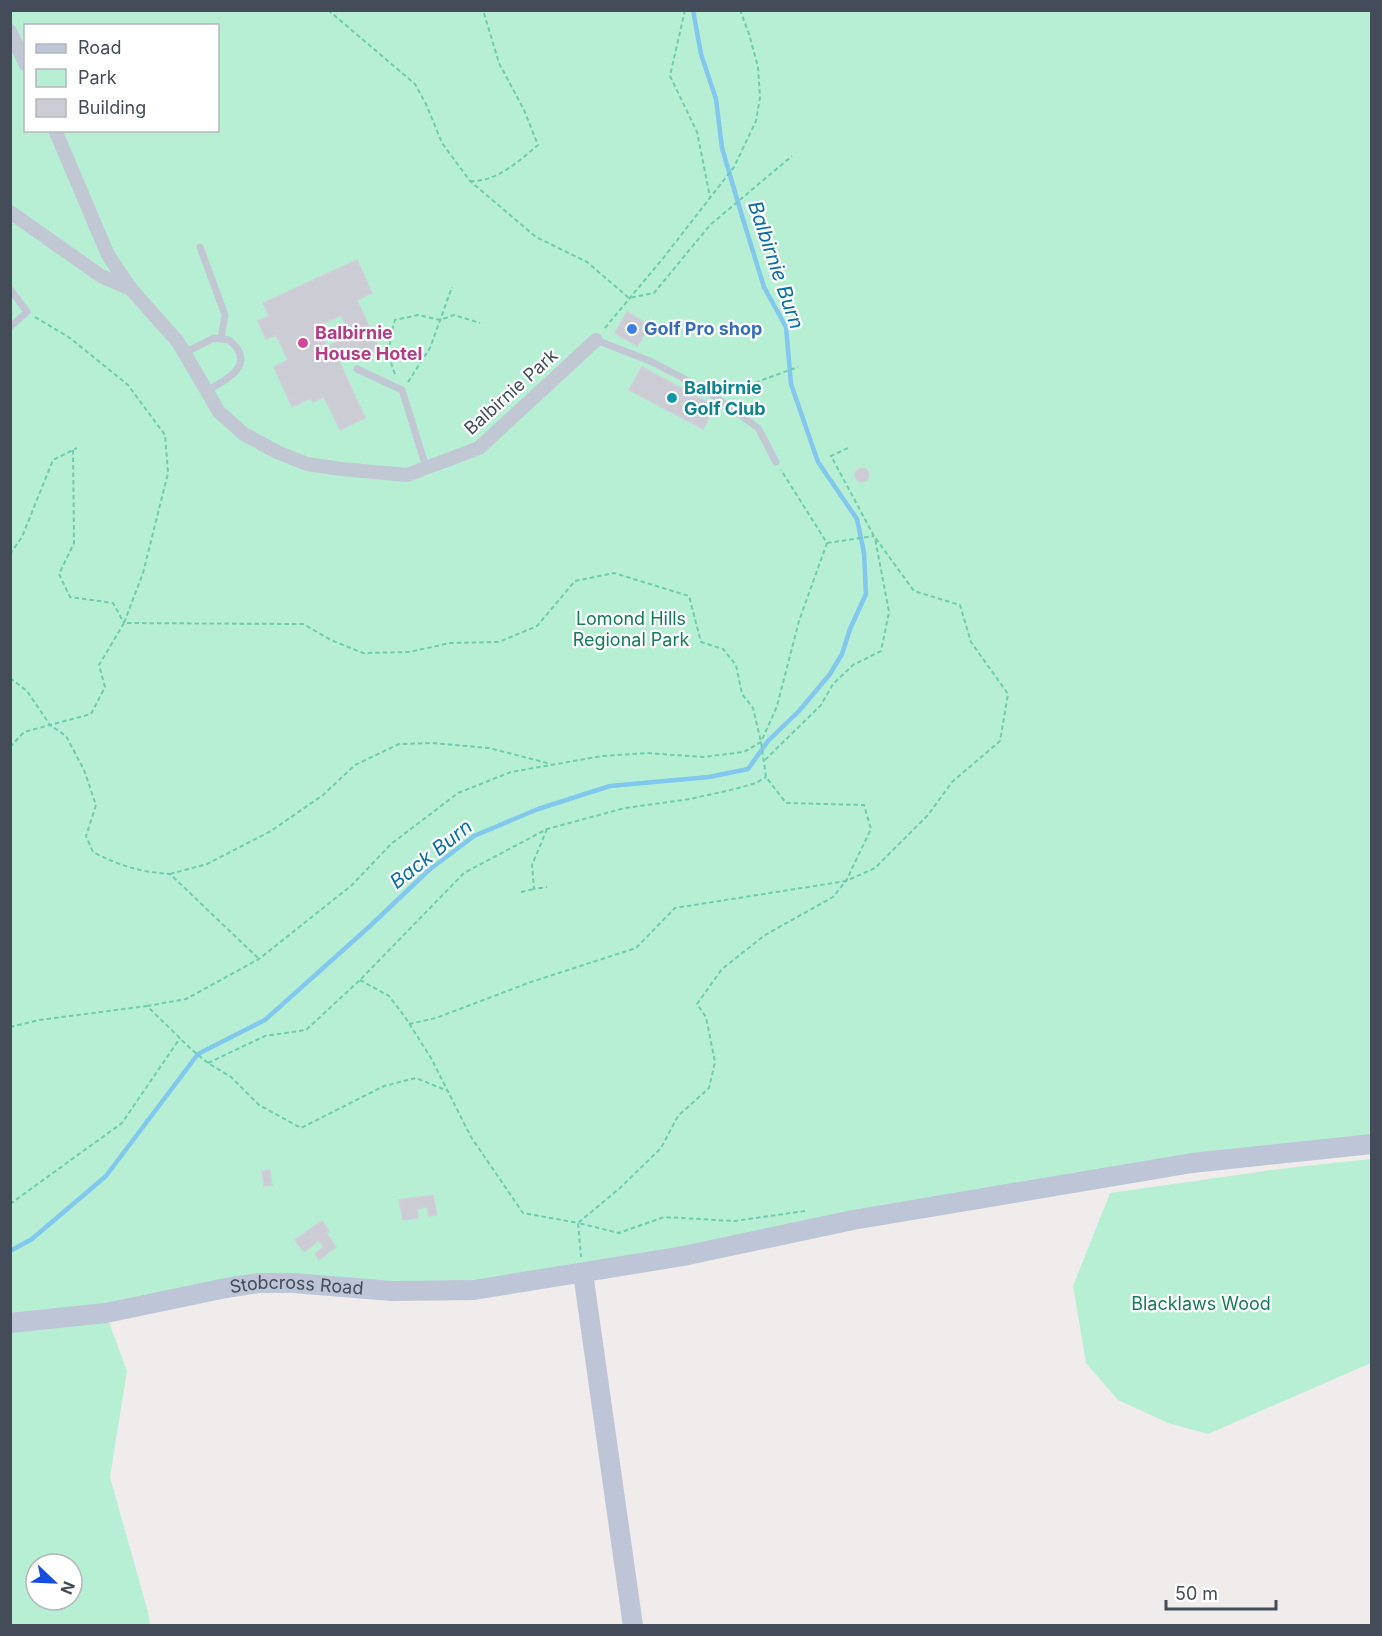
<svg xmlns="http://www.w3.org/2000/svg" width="1382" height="1636" font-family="Inter,sans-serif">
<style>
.green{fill:#b7efd5;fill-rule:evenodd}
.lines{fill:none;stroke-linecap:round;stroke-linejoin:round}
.stream{stroke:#82c7ed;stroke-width:4.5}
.building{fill:#cbccd4;stroke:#cfd0d8;stroke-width:1.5;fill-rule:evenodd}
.path{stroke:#6ecdad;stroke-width:2;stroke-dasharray:4.5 3;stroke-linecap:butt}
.lane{stroke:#c1c8d4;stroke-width:7}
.street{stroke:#c1c8d4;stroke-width:14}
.secondary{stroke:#bdc5d6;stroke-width:20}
.shop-dot{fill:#3f7fe0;stroke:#fff;stroke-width:2}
.hotel-dot{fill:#d1479c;stroke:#fff;stroke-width:2}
.culture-dot{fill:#0f9aa8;stroke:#fff;stroke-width:2}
.labels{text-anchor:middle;stroke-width:4.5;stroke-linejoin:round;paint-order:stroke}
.shop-label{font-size:18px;font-weight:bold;fill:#366cbe;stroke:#fff;text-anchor:start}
.hotel-label{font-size:18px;font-weight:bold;fill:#b23c85;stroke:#fff;text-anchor:start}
.culture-label{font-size:18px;font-weight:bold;fill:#0d838f;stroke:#fff;text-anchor:start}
.street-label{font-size:18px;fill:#444c59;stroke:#fff}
.park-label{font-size:18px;fill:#147b57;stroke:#fff}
.water-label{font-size:20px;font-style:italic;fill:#086ea8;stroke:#fff}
</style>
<rect width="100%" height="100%" fill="#efeceb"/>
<g class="green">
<path d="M 11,11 L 1371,11 L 1371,1144 L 1192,1163 L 474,1290 L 259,1283 L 106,1314 L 127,1371 L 110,1477 L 148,1612 L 150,1625 L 11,1626 ZM 26,26 L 218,26 L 218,130 L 26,130 ZM 36,1564 L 72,1564 L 72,1600 L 36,1600 Z"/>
<polygon points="1371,1159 1371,1363 1208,1434 1168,1423 1118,1400 1086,1363 1073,1286 1110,1193 1287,1168"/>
</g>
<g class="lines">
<polyline class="stream" points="10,1251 32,1239 106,1176 198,1054 265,1020 370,926 429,870 474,836 538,809 610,786 709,777 748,769 768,741 799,711 830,674 842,654 850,629 866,594 864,553 857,519 818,462 791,384 786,327 764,287 742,216 722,148 716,99 701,54 693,10"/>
</g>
<g class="building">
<path d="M 357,260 L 372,293 L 357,300 L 379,348 L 365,354 L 363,351 L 359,353 L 358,350 L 338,359 L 365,418 L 340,430 L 324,397 L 313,402 L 311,398 L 292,407 L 274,367 L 288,360 L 276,335 L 266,339 L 258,321 L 269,316 L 263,303 ZM 341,315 L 350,336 L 327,347 L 318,326 Z"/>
<polygon points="627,312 650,326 637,346 615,333"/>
<polygon points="642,367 715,406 703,429 629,390"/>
<circle cx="862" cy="475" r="7"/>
<polygon points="270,1170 272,1185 264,1186 262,1171"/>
<polygon points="433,1195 437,1215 429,1216 427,1207 417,1209 418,1218 403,1220 399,1200"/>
<polygon points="322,1221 329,1231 326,1233 336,1247 319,1260 315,1254 324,1247 319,1240 304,1252 295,1240"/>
</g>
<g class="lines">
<g class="path">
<polyline points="328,10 415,84 426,104 442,143 470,181 536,237 587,262 629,298 654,293 710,225 792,156"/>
<polyline points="685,10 670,76 697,132 710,197"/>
<path d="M 470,181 C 497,182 519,161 538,145 L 524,110 L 499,63 L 483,10"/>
<polyline points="35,317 70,338 128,385 165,435 168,473 143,573 124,623"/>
<polyline points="605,328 664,257 734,167 756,121 760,97 758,67 749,34 740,10"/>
<path d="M 395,374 C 387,356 389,339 395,320 L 418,315 L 440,320 L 454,315 L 480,323"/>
<polyline points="408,382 430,348 452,287"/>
<polyline points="727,393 798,367"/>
<polyline points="73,450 74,543 59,574 70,597 113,603 124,623"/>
<polyline points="827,543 874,536"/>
<polyline points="10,554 22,537 53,460 77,448"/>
<path d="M 10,678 L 27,691 L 50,725 L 66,736 L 84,770 L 96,805 L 86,836 L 93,852 C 120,866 140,872 170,874 L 259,959"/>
<polyline points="10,747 24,732 91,714 105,687 99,665 124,623 303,624 331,640 363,653 409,652 450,643 499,642 537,626 575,581 614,573 689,596 701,642 723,649 736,665 742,694 753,708 761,742 766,777 786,803 864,805 871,829 846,881 875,868 928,815 952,782 1000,741 1008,694 971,642 960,605 914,591 874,536 831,456 848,448"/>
<polyline points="765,760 821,705 833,684 853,665 881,651 889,612 875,538"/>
<polyline points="547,829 532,865 534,889 547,887"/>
<polyline points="170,874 207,864 271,831 323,795 355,765 399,744 432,743 489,748 551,764"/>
<polyline points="521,892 534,889"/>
<polyline points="360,980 389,996 405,1017 431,1058 471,1137 523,1213 578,1223 581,1257"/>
<polyline points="147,1006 186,999 259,959 352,885 391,844 458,793 511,772 602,756 647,753 703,757 744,752 761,742 777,706 799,621 827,543 781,470"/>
<polyline points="409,1024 436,1018 531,982 636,948 675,908 846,881"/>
<polyline points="10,1027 39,1020 147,1006 192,1050 208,1063 231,1077 259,1105 301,1128 384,1086 416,1078 448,1091"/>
<polyline points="208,1063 265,1036 306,1030 360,980 464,873 547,829 625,808 690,799 735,789 756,783 766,777"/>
<polyline points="10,1204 122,1123 180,1038"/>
<polyline points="805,1211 734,1221 664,1217 619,1233 578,1223 620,1188 661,1148 678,1116 709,1088 715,1062 706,1017 697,1004 722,969 765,935 833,897 846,881"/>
</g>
<g class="lane">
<polyline points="200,247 225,315 221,338"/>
<polyline points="10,289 27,312 10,327"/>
<polyline points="596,340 650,361 706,390 758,428 776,462"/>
<path d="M 184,353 L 214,338 L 229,340 C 258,364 227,380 206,391"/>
<polyline points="357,369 402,390 426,467"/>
</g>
<g class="street">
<polyline points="10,31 26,65"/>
<polyline points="55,130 108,255 131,289 178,342 219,412 244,434 277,452 307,464 341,469 407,475 479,448 596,340"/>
<polyline points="10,212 101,276 131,289"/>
</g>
<g class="secondary">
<polyline points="583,1273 633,1626"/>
<path id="s1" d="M 10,1323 L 106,1313 L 226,1288 L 259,1283 L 293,1283 L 392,1291 L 474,1290 L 683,1256 L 853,1220 L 1192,1163 L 1372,1144"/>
</g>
</g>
<circle class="shop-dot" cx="632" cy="329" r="6"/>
<circle class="hotel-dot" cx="303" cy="343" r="6"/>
<circle class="culture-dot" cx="672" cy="398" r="6"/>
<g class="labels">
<g class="shop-label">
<text x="644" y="335">Golf Pro shop</text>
</g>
<g class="hotel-label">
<text x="315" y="339">Balbirnie<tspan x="315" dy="21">House Hotel</tspan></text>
</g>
<g class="culture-label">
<text x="684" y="394">Balbirnie<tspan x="684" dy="21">Golf Club</tspan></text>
</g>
<g class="street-label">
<text transform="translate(511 392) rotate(-42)" y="6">Balbirnie Park</text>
<text dy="6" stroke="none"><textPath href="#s1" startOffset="290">Stobcross Road</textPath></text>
</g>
<g class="park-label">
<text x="631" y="625">Lomond Hills<tspan x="631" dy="21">Regional Park</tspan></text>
<text x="1201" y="1310">Blacklaws Wood</text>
</g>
<g class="water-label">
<text transform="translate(776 265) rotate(71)" y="7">Balbirnie Burn</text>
<text transform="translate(431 854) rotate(-38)" y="7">Back Burn</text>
</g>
</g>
<rect width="1382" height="1636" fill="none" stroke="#444c59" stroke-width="24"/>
<rect x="24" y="24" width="195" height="108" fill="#ffffff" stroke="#b4b7bd" stroke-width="1.5"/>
<rect x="36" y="44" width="30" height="9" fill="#bdc5d6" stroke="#b4b7bd" stroke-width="1.5"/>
<text x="78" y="54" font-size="18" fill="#444c59">Road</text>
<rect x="36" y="69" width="30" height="18" fill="#b7efd5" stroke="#b4b7bd" stroke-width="1.5"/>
<text x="78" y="84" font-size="18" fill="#444c59">Park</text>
<rect x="36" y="99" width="30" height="18" fill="#cbccd4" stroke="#b4b7bd" stroke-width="1.5"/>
<text x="78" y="114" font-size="18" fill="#444c59">Building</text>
<g transform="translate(54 1582) rotate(113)"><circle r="28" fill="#ffffff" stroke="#b4b7bd" stroke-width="1.5"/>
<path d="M0-4.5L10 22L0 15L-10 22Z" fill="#144ee0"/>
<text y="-9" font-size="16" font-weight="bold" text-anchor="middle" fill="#444c59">N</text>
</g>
<path d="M1166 1600v9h110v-9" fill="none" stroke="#444c59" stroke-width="3"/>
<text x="1175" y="1600" font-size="18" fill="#444c59" stroke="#ffffff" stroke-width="4.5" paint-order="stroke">50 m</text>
</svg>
